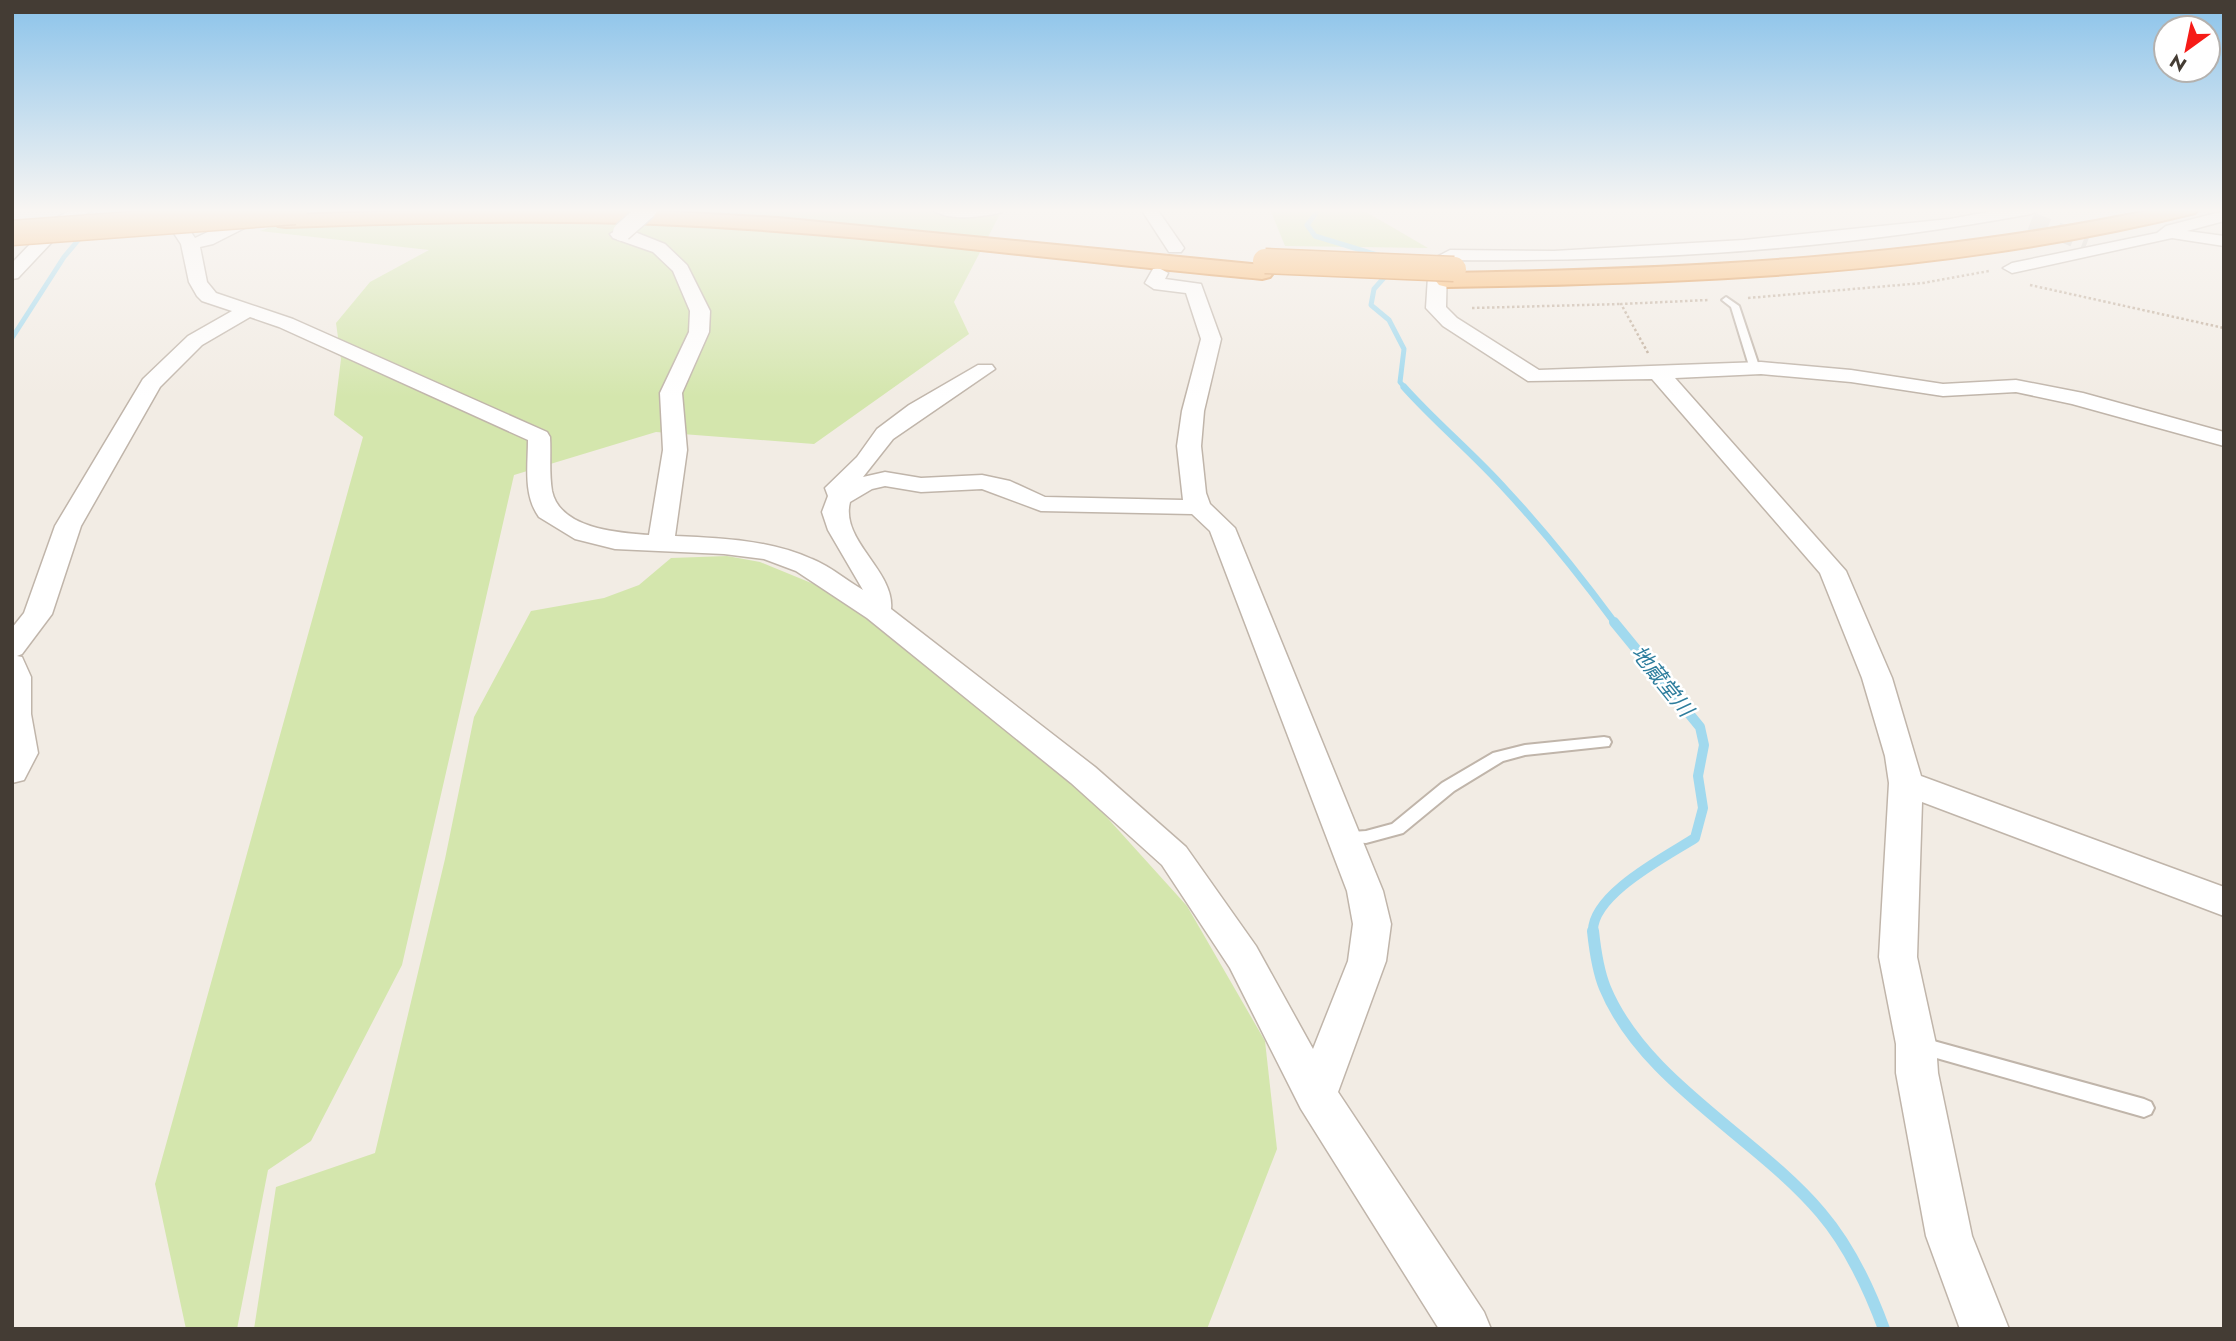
<svg xmlns="http://www.w3.org/2000/svg" width="2236" height="1341" font-family="Jost,'Noto Sans JP',sans-serif">
<style>
.green{fill:#d4e6ad}
.lines{fill:none;stroke-linecap:round;stroke-linejoin:round}
.stream-far3{stroke:#a1d9ee;stroke-width:5}
.stream-far2{stroke:#a1d9ee;stroke-width:7}
.stream-far1{stroke:#a1d9ee;stroke-width:10}
.stream{stroke:#a1d9ee;stroke-width:12}
.street-tunnel{stroke:#cfc9c1;stroke-width:18;stroke-dasharray:18 10;stroke-linecap:butt}
.lane-casing{stroke:#c0b5aa;stroke-width:4}
.street-casing{stroke:#c0b5aa;stroke-width:3}
.highway-casing{stroke:#da8836;stroke-width:4}
.path{stroke:#bfac99;stroke-width:2.5;stroke-dasharray:2.5 2.5;stroke-linecap:butt}
.lane{fill:#fff;fill-rule:evenodd}
.street{fill:#fff;fill-rule:evenodd}
.highway{fill:#fbb566;fill-rule:evenodd}
.street-bridge-casing{stroke:#c0b5aa;stroke-width:21;stroke-linecap:butt}
.highway-bridge-casing{stroke:#da8836;stroke-width:27;stroke-linecap:butt}
.street-bridge{stroke:#fff;stroke-width:18}
.highway-bridge{stroke:#fbb566;stroke-width:24}
.labels{text-anchor:middle;stroke-width:5;stroke-linejoin:round;paint-order:stroke}
.water-label{font-size:21px;font-style:italic;fill:#2d7d9d;stroke:#fff}
</style>
<rect width="100%" height="100%" fill="#f2ece4"/>
<g class="green">
<polygon points="321,209 1000,209 1000,214 954,302 969,334 814,444 656,432 514,475 402,965 311,1141 268,1170 237,1329 186,1329 155,1184 363,437 334,415 341,359 336,323 370,282 429,250 260,231"/>
<polygon points="1270,209 1361,209 1428,248 1285,246"/>
<polygon points="727,556 760,562 821,587 886,626 1074,781 1187,906 1265,1041 1277,1149 1207,1329 254,1329 276,1187 375,1153 445,859 474,717 531,611 604,598 639,585 671,558"/>
</g>
<g class="lines">
<g class="stream-far3">
<polyline points="1319,209 1307,225 1315,236 1387,258"/>
<polyline points="102,220 119,209"/>
<polyline points="1390,271 1374,289 1371,305 1389,320 1404,349 1400,382 1405,388"/>
<polyline points="12,338 64,257 85,232"/>
</g>
<path class="stream-far2" d="M 1404,387 C 1436,423 1474,454 1506,490 C 1545,532 1581,577 1615,623"/>
<path class="stream-far1" d="M 1593,933 C 1590,895 1667,856 1695,838 L 1703,808 L 1698,776 L 1704,745 L 1700,727 L 1614,622"/>
<path class="stream" d="M 1593,931 C 1595,950 1598,971 1605,988 C 1644,1082 1757,1137 1821,1213 C 1850,1247 1869,1288 1884,1329"/>
<polyline class="street-tunnel" points="2031,221 2087,243"/>
<g class="lane-casing">
<g id="lane">
<polygon points="1726,297 1739,306 1760,369 1758,371 1750,369 1731,307 1722,300"/>
<polygon points="1604,737 1609,738 1611,742 1609,746 1525,755 1503,761 1454,791 1403,833 1366,843 1338,841 1336,837 1338,833 1366,831 1392,824 1442,783 1493,753 1525,745"/>
<polygon points="1919,1037 2144,1099 2151,1102 2154,1108 2151,1114 2144,1117 1919,1053 1912,1051 1909,1045 1912,1039"/>
</g>
</g>
<g class="street-casing">
<g id="street">
<polygon points="73,209 93,209 66,227 18,278 12,279 12,263 54,219"/>
<path d="M 158,209 L 175,209 L 195,238 L 257,209 L 273,209 L 272,214 L 213,244 L 200,247 L 207,282 L 216,293 L 293,319 L 547,432 L 550,437 C 551,454 549,474 552,491 C 560,529 619,533 649,535 L 663,450 L 660,393 L 689,332 L 690,311 L 673,271 L 653,252 L 613,238 L 610,234 L 622,227 L 665,244 L 687,265 L 710,311 L 709,332 L 682,393 L 687,450 L 675,536 C 722,538 769,540 812,559 C 830,566 846,580 863,590 L 828,530 L 822,512 L 828,496 L 825,488 L 857,457 L 877,429 L 909,405 L 978,365 L 992,365 L 995,369 L 893,439 L 863,477 L 885,472 L 921,478 L 982,475 L 1010,481 L 1045,497 L 1183,500 L 1177,446 L 1182,411 L 1201,339 L 1186,293 L 1154,289 L 1145,283 L 1153,269 L 1159,268 L 1168,273 L 1165,279 L 1201,284 L 1221,339 L 1204,411 L 1201,446 L 1206,493 L 1210,504 L 1235,528 L 1383,891 L 1391,924 L 1386,961 L 1338,1092 L 1484,1312 L 1491,1329 L 1439,1329 L 1301,1109 L 1230,968 L 1162,865 L 1071,783 L 867,618 L 796,571 L 764,559 L 724,554 L 615,549 L 575,539 L 539,517 C 523,495 528,466 528,440 L 279,327 L 250,317 L 202,345 L 160,387 L 81,526 L 52,614 L 22,654 L 17,656 L 22,657 L 31,677 L 31,714 L 38,753 L 24,780 L 12,783 L 12,628 L 24,613 L 55,526 L 143,379 L 188,336 L 232,311 L 202,301 L 197,296 L 189,282 L 181,244 ZM 885,486 L 921,492 L 982,489 L 1041,511 L 1192,514 L 1210,531 L 1347,891 L 1353,924 L 1348,961 L 1313,1049 L 1256,946 L 1186,847 L 1095,767 L 891,609 C 895,571 840,541 850,502 L 872,489 Z"/>
<path d="M 932,209 L 1004,209 L 1002,212 C 984,217 946,222 932,209 Z"/>
<polygon points="1141,209 1157,209 1184,248 1181,252 1169,252"/>
<path d="M 2003,209 L 2039,209 L 2031,214 C 1842,249 1646,262 1453,260 L 1447,263 L 1446,307 L 1457,318 L 1539,370 L 1761,362 L 1851,370 L 1943,384 L 2016,380 L 2083,393 L 2224,432 L 2224,446 L 2072,404 L 2016,392 L 1943,396 L 1851,382 L 1761,374 L 1675,378 L 1846,571 L 1892,678 L 1921,776 L 2224,887 L 2224,916 L 1922,802 L 1917,957 L 1936,1044 L 1938,1073 L 1972,1236 L 2009,1329 L 1960,1329 L 1926,1236 L 1896,1073 L 1896,1044 L 1879,957 L 1889,783 L 1885,756 L 1862,678 L 1820,573 L 1652,379 L 1528,381 L 1443,326 L 1426,308 L 1429,261 L 1450,250 L 1554,251 L 1744,240 L 1950,219 Z"/>
<polygon points="2224,211 2224,221 2187,231 2224,236 2224,246 2172,238 2012,273 2003,268 2012,263 2157,233 2166,226"/>
</g>
</g>
<g class="highway-casing">
<g id="highway">
<path d="M 476,209 L 656,211 L 778,218 L 1262,265 L 1270,267 L 1274,272 L 1270,277 L 1262,279 C 1060,261 859,232 656,224 C 533,219 409,223 286,227 L 278,226 L 275,221 L 278,216 L 286,215 Z"/>
<path d="M 2157,209 L 2198,209 L 2195,213 C 1951,274 1697,283 1447,287 L 1439,285 L 1435,280 L 1439,275 L 1447,273 C 1685,269 1923,258 2157,209 Z"/>
</g>
</g>
<g class="path">
<polyline points="2030,285 2224,328"/>
<polyline points="1748,298 1923,283 1989,271"/>
<polyline points="1472,308 1621,304"/>
<polyline points="1648,353 1621,304 1708,300"/>
</g>
<use href="#lane" class="lane"/>
<use href="#street" class="street"/>
<use href="#highway" class="highway"/>
<g class="street-bridge-casing">
<polyline id="street-bridge" points="622,232 648,209"/>
</g>
<g class="highway-bridge-casing">
<g id="highway-bridge">
<polyline points="12,233 295,212"/>
<polyline points="1265,261 1454,269"/>
</g>
</g>
<use href="#street-bridge" class="street-bridge"/>
<use href="#highway-bridge" class="highway-bridge"/>
</g>
<linearGradient id="sky" x2="0" y2="1"><stop stop-color="#8bc3ea"/><stop offset="0.53" stop-color="#f9f6f3"/><stop offset="1" stop-color="#f9f6f3" stop-opacity="0"/></linearGradient>
<rect width="2236" height="397" fill="url(#sky)"/>
<g class="labels">
<g class="water-label">
<text transform="translate(1662 681) rotate(51)" y="7">地蔵堂川</text>
</g>
</g>
<rect width="2236" height="1341" fill="none" stroke="#443c34" stroke-width="28"/>
<g transform="translate(2187 49) rotate(213)"><circle r="33" fill="#ffffff" stroke="#b4b1ae" stroke-width="2"/>
<path d="M0-5L12 26L0 18L-12 26Z" fill="#f61b17"/>
<text y="-10" font-size="19" font-weight="bold" text-anchor="middle" fill="#443c34">N</text>
</g>
</svg>
